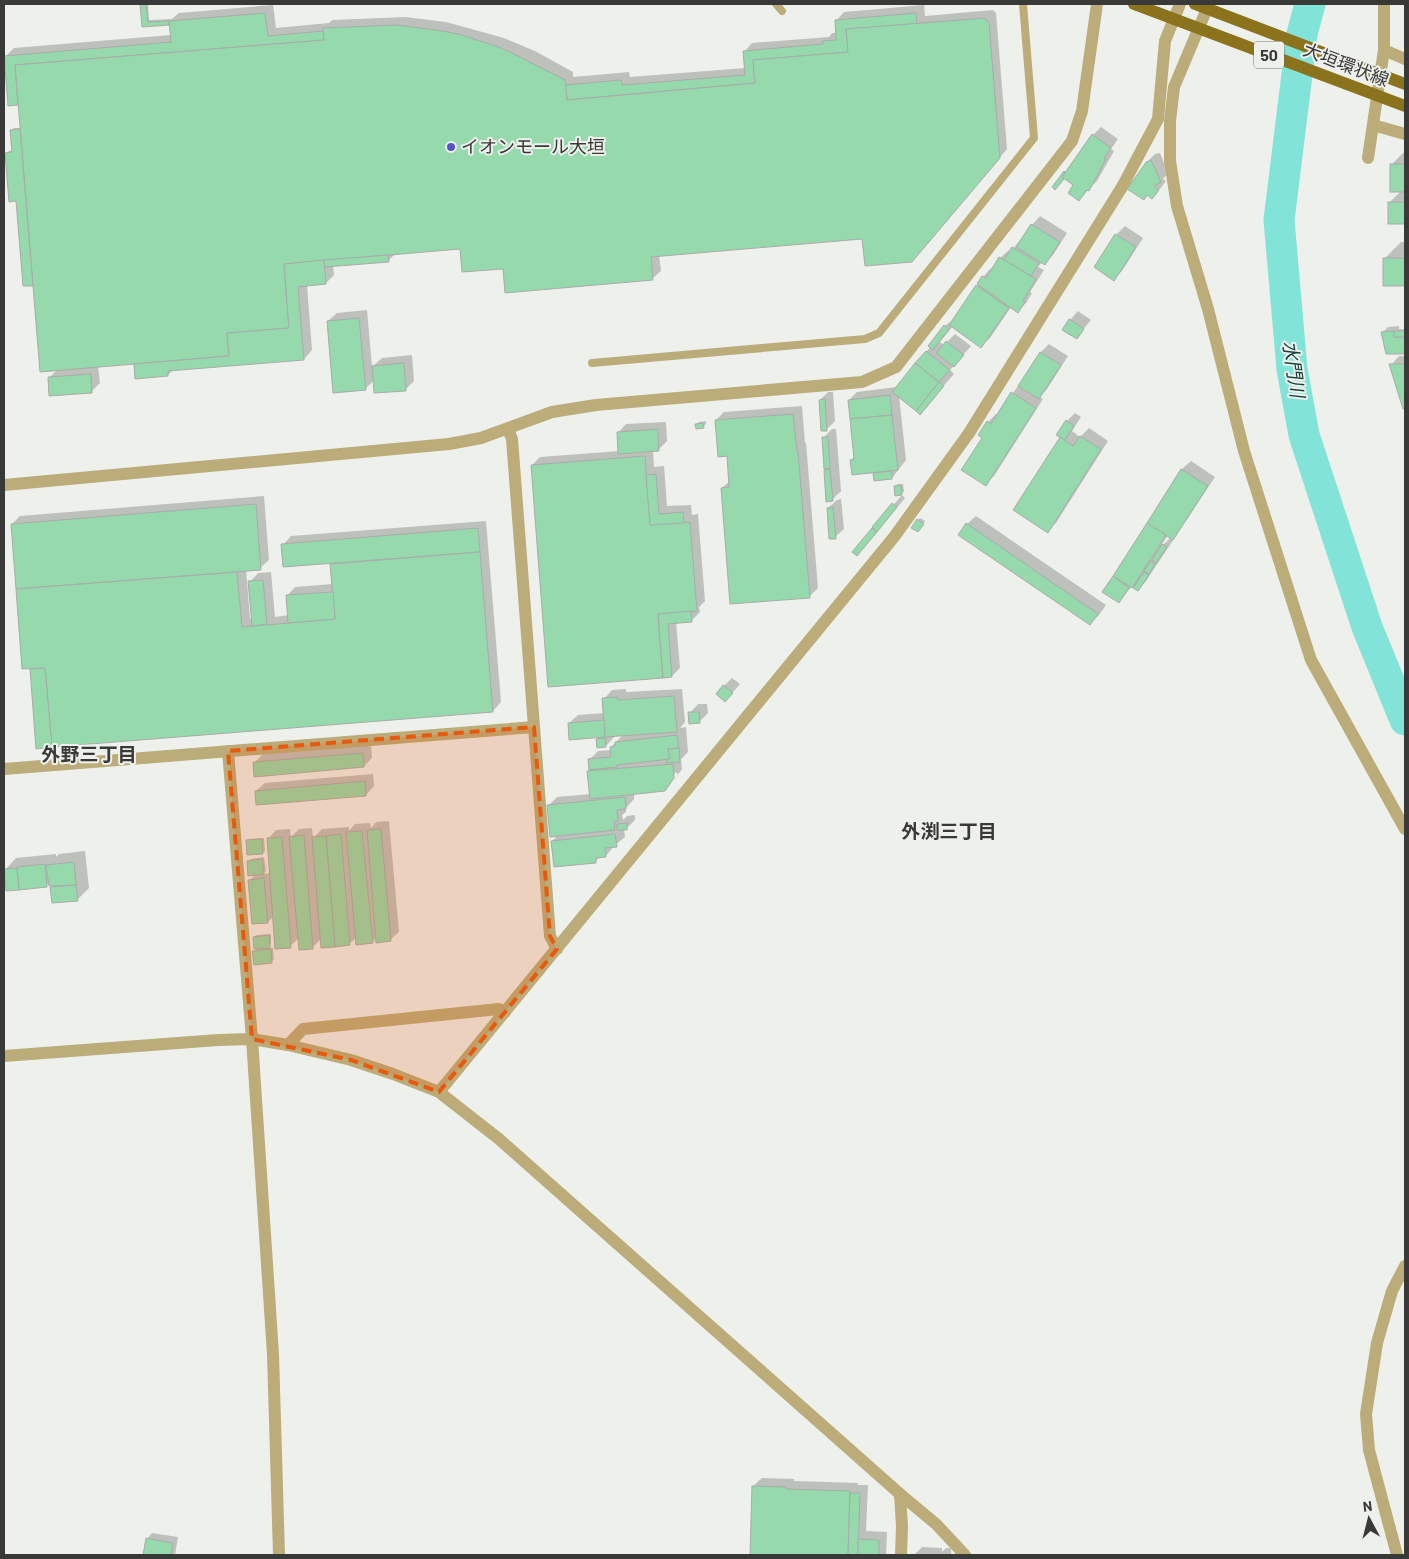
<svg xmlns="http://www.w3.org/2000/svg" width="1409" height="1559" font-family="Barlow,'Noto Sans JP',sans-serif">
<style>
.shadow{fill:#0003;fill-rule:evenodd}
.lines{fill:none;stroke-linecap:round;stroke-linejoin:round}
.river{stroke:#82e4d9;stroke-width:31}
.building{fill:#95d9ac;stroke:#a8aca9}
.service{stroke:#bbac7a;stroke-width:8}
.minor{stroke:#bbac7a;stroke-width:12}
.tertiary{stroke:#bbac7a;stroke-width:12}
.primary-bridge{stroke:#8a731c;stroke-width:12}
.marked{fill:#e8590c;fill-opacity:0.2;stroke:#e8590c;stroke-width:4;stroke-dasharray:10 6;stroke-linejoin:round}
.poi-dot{fill:#5552ca;stroke:#eef0eb;stroke-width:2}
.labels{text-anchor:middle;stroke-width:4;stroke-linejoin:round;paint-order:stroke}
.shield{fill:#eef0eb;stroke:#6f716e;stroke-width:1}
.shield-label{font-size:16px;font-weight:bold;fill:#393a38}
.street-label{font-size:18px;fill:#393a38;stroke:#eef0eb}
.poi-label{font-size:18px;fill:#393a38;stroke:#eef0eb;text-anchor:start}
.water-label{font-size:19px;font-style:italic;fill:#13403c;stroke:#eef0eb}
.neighbourhood-label{font-size:19px;font-weight:bold;fill:#393a38;stroke:#eef0eb}
</style>
<rect width="100%" height="100%" fill="#eef0eb"/>
<g class="shadow">
<polygon points="141,4 148,4 149,20 172,19 179,13 273,5 276,28 329,23 332,20 405,17 446,22 504,38 535,51 573,72 573,77 629,72 630,77 745,68 744,52 752,43 829,37 832,33 837,33 836,21 844,12 924,5 925,16 993,10 996,13 1007,149 920,252 864,238 659,255 661,271 652,279 504,268 461,248 396,253 388,261 333,265 334,275 326,283 307,285 312,350 304,359 173,370 168,375 135,363 98,366 100,383 91,392 49,378 58,369 34,283 32,285 17,200 6,153 9,151 13,150 11,131 14,128 21,128 19,104 9,105 5,57 14,48 171,35 170,22 169,24 143,26"/>
<polygon points="1101,127 1118,139 1111,149 1114,151 1097,181 1079,199 1075,185 1065,178 1055,188 1053,187 1072,164 1093,135"/>
<polygon points="1405,151 1405,222 1390,222 1390,202 1401,191 1391,165"/>
<polygon points="1160,153 1168,173 1163,179 1166,181 1160,189 1152,197 1148,194 1129,188 1148,161 1155,154"/>
<polygon points="1040,216 1067,233 1053,255 1045,264 1042,262 1038,267 1044,270 1030,292 1032,293 1026,303 1018,311 1011,307 990,338 981,346 953,326 940,342 944,345 955,334 971,346 950,370 954,374 920,413 899,396 906,460 892,478 875,479 874,471 851,460 855,456 849,400 857,392 897,387 931,346 945,326 954,319 979,284 983,277 991,268 993,269 1000,258 1009,250 1011,251 1021,239 1022,240 1032,225"/>
<polygon points="1125,226 1143,238 1122,271 1114,279 1095,267 1116,235"/>
<polygon points="1401,242 1405,242 1405,285 1384,285 1384,259"/>
<polygon points="367,310 372,367 382,358 412,355 414,381 405,390 374,380 365,389 328,321 337,313"/>
<polygon points="1078,311 1091,320 1077,337 1070,320"/>
<polygon points="1399,326 1399,329 1405,329 1405,353 1387,353 1383,332 1388,327"/>
<polygon points="1049,344 1068,356 1047,389 1040,397 1043,399 994,476 985,484 983,437 988,422 996,414 998,415 1041,352"/>
<polygon points="1399,356 1405,356 1405,407 1404,408 1391,365"/>
<polygon points="828,392 833,392 835,421 827,429 820,400"/>
<polygon points="802,406 805,443 806,443 818,588 810,596 722,488 730,481 728,455 716,420 724,412"/>
<polygon points="1075,413 1081,417 1072,431 1080,437 1089,428 1108,441 1056,523 1047,531 1062,436 1067,421"/>
<polygon points="706,421 706,424 704,426 697,424 699,422"/>
<polygon points="666,422 667,441 659,449 653,450 654,467 664,466 667,506 691,505 692,515 698,514 705,601 699,607 700,612 691,621 676,622 680,668 672,676 532,465 540,457 619,451 618,433 626,424"/>
<polygon points="832,429 836,429 841,491 832,500 827,500 823,438"/>
<path d="M 1191,461 L 1215,477 L 1146,581 L 1138,590 L 1132,586 L 1119,602 L 1104,592 L 1182,469 ZM 1168,535 L 1171,537 L 1163,545 L 1162,544 Z"/>
<polygon points="898,484 903,484 904,491 902,494 895,486"/>
<polygon points="902,495 905,498 865,546 853,552"/>
<polygon points="264,496 269,560 260,568 246,570 250,619 253,619 250,582 258,573 271,572 275,617 289,615 287,596 295,587 333,584 332,562 283,545 291,536 486,521 501,702 493,711 37,747 31,667 24,668 12,524 20,516"/>
<polygon points="841,499 844,529 835,537 828,508 837,500"/>
<polygon points="976,516 1106,605 1099,615 1090,624 967,524"/>
<polygon points="920,518 925,521 920,529 918,520"/>
<polygon points="732,678 740,684 725,701 724,686"/>
<polygon points="626,689 626,692 682,689 685,722 680,728 686,727 688,752 681,759 682,769 673,782 678,774 676,772 669,783 671,783 665,790 634,793 634,799 626,808 626,812 622,815 623,820 627,816 635,815 635,820 627,828 624,829 625,837 614,846 606,856 600,856 595,862 552,841 558,835 549,805 557,797 590,794 588,771 590,769 589,760 598,751 612,750 611,747 624,734 614,735 614,737 606,746 597,740 601,736 569,723 578,715 605,713 604,699 612,690"/>
<polygon points="698,704 707,704 708,713 699,722 690,713"/>
<polygon points="371,745 372,758 364,766 254,763 263,754"/>
<polygon points="373,774 374,786 366,795 256,791 265,783"/>
<polygon points="389,821 399,932 390,940 377,937 372,942 357,937 349,944 321,939 313,947 299,938 290,946 274,916 268,922 250,880 256,874 248,861 251,859 264,857 266,871 262,874 271,873 268,839 276,830 290,829 291,837 299,829 312,828 313,838 322,829 349,827 349,831 355,824 370,823 371,828 376,822"/>
<polygon points="264,838 265,851 262,853 247,841 249,839"/>
<polygon points="85,851 89,888 77,900 52,888 55,884 49,883 46,886 7,889 5,870 16,858 56,854 56,857 59,854"/>
<polygon points="271,934 271,944 267,948 273,948 274,959 272,961 254,952 258,947 254,937 257,935"/>
<polygon points="762,1478 794,1479 794,1481 858,1483 858,1485 868,1485 866,1531 887,1532 886,1555 751,1555 753,1486"/>
<polygon points="152,1533 178,1537 175,1555 144,1555 147,1539"/>
<polygon points="922,1547 942,1548 942,1552 946,1548 951,1548 951,1555 914,1555"/>
</g>
<g class="lines">
<polyline class="river" points="1310,4 1302,34 1279,220 1292,369 1304,435 1367,627 1405,720"/>
</g>
<g class="building">
<polygon points="140,4 146,4 148,22 169,21 169,25 142,27"/>
<polygon points="265,13 268,36 323,31 324,40 15,65 18,105 8,106 4,56 171,42 169,21"/>
<polygon points="916,13 917,24 846,29 848,52 753,60 755,83 567,100 565,85 621,80 622,85 745,75 743,51 823,44 823,41 836,40 835,20"/>
<polygon points="984,18 989,22 1000,158 912,262 865,266 862,239 651,257 653,280 505,293 503,269 462,272 460,249 284,264 289,328 227,333 229,356 40,372 15,65 324,40 323,28 396,25 437,30 458,34 496,46 510,52 565,80 567,100 755,83 753,60 848,52 846,29"/>
<polygon points="20,129 33,286 23,286 16,201 9,202 5,153 12,152 10,130"/>
<polygon points="1092,134 1111,148 1104,158 1106,159 1089,191 1087,190 1079,201 1068,193 1073,185 1062,177"/>
<polygon points="1151,160 1161,182 1154,186 1159,190 1152,199 1147,195 1144,200 1127,189 1147,161 1147,162"/>
<rect x="1390" y="164" width="15" height="28"/>
<polygon points="1064,171 1065,173 1062,177 1064,179 1055,190 1052,187"/>
<rect x="1388" y="202" width="17" height="22"/>
<polygon points="1031,224 1060,242 1045,265 1016,247"/>
<polygon points="1115,234 1136,247 1114,281 1094,267"/>
<polygon points="1012,247 1039,263 1031,276 1004,260"/>
<polygon points="388,255 389,262 325,267 324,260"/>
<polygon points="999,257 1036,279 1023,301 1025,302 1018,313 977,284 982,276 986,278"/>
<rect x="1383" y="258" width="22" height="28"/>
<polygon points="324,260 326,284 298,287 304,360 168,371 168,376 135,379 134,364 229,356 227,333 289,328 284,264"/>
<polygon points="976,285 1009,308 981,348 949,325"/>
<polygon points="359,318 366,390 333,393 327,321"/>
<polygon points="1069,319 1084,329 1077,339 1062,330"/>
<polygon points="944,325 949,329 933,350 928,346"/>
<polygon points="1394,331 1394,337 1405,337 1405,354 1386,354 1381,332"/>
<rect x="1394" y="331" width="11" height="6"/>
<polygon points="946,341 964,355 954,367 936,353"/>
<polygon points="926,351 950,370 939,382 915,363"/>
<polygon points="1040,352 1061,365 1039,399 1018,386"/>
<polygon points="404,363 406,391 374,393 372,366"/>
<polygon points="915,363 939,382 916,411 892,392"/>
<polygon points="1389,364 1405,364 1405,409 1403,409"/>
<polygon points="91,374 92,393 49,396 48,377"/>
<polygon points="939,382 944,386 920,415 916,411"/>
<polygon points="1011,392 1036,408 986,486 961,470 982,438 978,435 987,421 991,424"/>
<polygon points="890,395 892,415 850,419 848,400"/>
<polygon points="825,399 827,431 821,431 819,400"/>
<polygon points="793,414 797,451 798,451 810,598 730,604 721,488 729,487 727,456 718,457 715,420"/>
<polygon points="892,415 898,470 852,475 850,460 854,459 850,419"/>
<polygon points="1066,420 1074,426 1065,440 1056,435"/>
<polygon points="703,423 704,428 696,429 695,424"/>
<polygon points="658,429 659,451 618,454 617,432"/>
<polygon points="1080,436 1101,449 1048,533 1013,510 1060,437 1073,446"/>
<polygon points="822,437 828,437 830,468 824,469"/>
<polygon points="645,456 650,525 690,522 697,611 658,614 663,678 548,687 531,465"/>
<polygon points="830,469 833,501 826,502 824,470"/>
<polygon points="1181,469 1208,486 1173,540 1147,523"/>
<polygon points="892,471 892,479 874,481 873,473"/>
<polygon points="656,474 659,514 683,512 684,523 650,525 646,475"/>
<polygon points="901,485 902,495 895,496 894,486"/>
<polygon points="892,503 897,507 877,532 872,527"/>
<polygon points="256,504 261,570 16,589 11,524"/>
<polygon points="833,507 836,539 829,539 827,508"/>
<polygon points="917,519 924,524 918,532 911,528"/>
<polygon points="966,523 1098,614 1090,625 958,535"/>
<polygon points="1147,523 1166,535 1132,588 1113,576"/>
<polygon points="478,528 480,552 283,567 281,544"/>
<polygon points="872,528 877,532 857,556 852,552"/>
<polygon points="1162,544 1167,547 1156,563 1152,560"/>
<polygon points="480,552 493,712 52,747 45,668 22,669 16,589 237,572 242,627 335,619 330,564"/>
<polygon points="1151,561 1155,564 1149,574 1144,571"/>
<polygon points="1144,572 1149,575 1138,591 1133,588"/>
<polygon points="1113,576 1129,588 1119,603 1102,592"/>
<polygon points="263,580 267,624 252,626 248,581"/>
<polygon points="333,592 335,619 288,623 286,595"/>
<polygon points="691,611 692,622 668,624 672,677 663,678 658,614"/>
<polygon points="45,668 52,747 36,749 30,669"/>
<polygon points="723,685 733,693 725,702 716,694"/>
<polygon points="674,696 677,732 605,737 602,698 618,697 618,700"/>
<polygon points="688,712 699,712 700,723 689,724"/>
<polygon points="604,720 605,737 569,740 568,723"/>
<polygon points="677,735 679,748 668,749 670,759 617,765 617,767 589,770 588,759 611,757 610,747 615,746 615,742"/>
<polygon points="605,738 606,747 597,748 596,739"/>
<polygon points="679,748 680,762 667,763 667,759 670,759 668,749"/>
<polygon points="363,753 364,767 254,777 253,762"/>
<polygon points="673,764 674,778 665,791 590,799 587,771"/>
<polygon points="365,781 366,796 256,805 255,791"/>
<polygon points="625,797 626,809 617,810 618,821 614,822 615,830 550,837 547,805"/>
<polygon points="627,823 627,830 617,830 617,824"/>
<polygon points="381,829 391,941 376,943 367,830"/>
<polygon points="362,831 373,943 356,945 346,832"/>
<polygon points="341,834 350,945 335,947 326,836"/>
<polygon points="615,834 617,847 605,848 606,857 596,858 596,863 554,867 551,841"/>
<polygon points="304,835 313,949 299,950 289,837"/>
<polygon points="326,836 335,947 321,948 312,837"/>
<polygon points="282,837 291,948 275,949 267,838"/>
<polygon points="262,839 263,854 247,855 246,840"/>
<polygon points="262,859 264,874 248,876 247,861"/>
<polygon points="74,862 76,885 49,886 46,865"/>
<polygon points="45,864 47,887 19,890 17,867"/>
<polygon points="17,868 19,890 6,891 4,869"/>
<polygon points="264,878 268,923 252,924 248,880"/>
<polygon points="76,885 78,901 52,903 50,887"/>
<polygon points="269,935 270,948 254,949 253,937"/>
<polygon points="271,949 272,963 254,965 252,951"/>
<polygon points="752,1486 786,1487 786,1489 850,1491 848,1555 750,1555"/>
<polygon points="850,1493 860,1493 858,1555 848,1555"/>
<polygon points="146,1538 173,1543 171,1555 143,1555"/>
<polygon points="858,1539 879,1540 879,1555 858,1555"/>
</g>
<g class="lines">
<g class="service">
<polyline points="776,4 782,11"/>
<polyline points="592,363 865,339 879,333 1034,138 1023,4"/>
</g>
<g class="minor">
<polyline points="1209,4 1174,87 1170,121 1170,161 1177,206 1208,309 1244,451 1311,660 1405,829"/>
<polyline points="1384,50 1405,59"/>
<polyline points="1373,125 1405,134"/>
<polyline points="1368,158 1384,50 1384,4"/>
<polyline points="508,429 512,439 550,936 557,949"/>
<polyline points="4,485 449,444 481,438 552,412 596,405 862,382 896,367 1072,141 1082,111 1097,4"/>
<polyline points="228,751 252,1039 273,1354 279,1555"/>
<polyline points="4,769 534,727"/>
<polyline points="288,1045 303,1029 499,1009 505,1012"/>
<polyline points="439,1092 894,537 969,433 1122,187 1158,119 1165,41 1180,4"/>
<polyline points="900,1494 936,1524 965,1555"/>
<polyline points="900,1494 902,1526 901,1555"/>
<polyline points="1397,1555 1369,1450 1366,1414 1377,1343 1392,1291 1405,1266"/>
</g>
<polyline class="tertiary" points="4,1056 218,1040 252,1039 288,1045 351,1060 393,1074 439,1092 499,1139 900,1494"/>
<g class="primary-bridge">
<polyline points="1134,4 1405,106"/>
<polyline points="1195,4 1405,84"/>
</g>
</g>
<path class="marked" d="M 534,727 L 550,936 L 557,949 L 439,1092 L 351,1060 L 252,1039 L 228,751 Z"/>
<circle class="poi-dot" cx="451" cy="147" r="5"/>
<g class="labels">
<rect class="shield" x="1254" y="41.5" width="30" height="27" rx="4"/>
<g class="shield-label">
<text x="1269" y="61">50</text>
</g>
<g class="street-label">
<text transform="translate(1346 65) rotate(21)" y="6">大垣環状線</text>
</g>
<g class="poi-label">
<text x="461" y="153">イオンモール大垣</text>
</g>
<g class="water-label">
<text transform="translate(1294 369) rotate(82)" y="7">水門川</text>
</g>
<g class="neighbourhood-label">
<text x="89" y="761">外野三丁目</text>
<text x="949" y="838">外渕三丁目</text>
</g>
</g>
<rect width="1409" height="1559" fill="none" stroke="#393a38" stroke-width="10"/>
<g transform="translate(1369 1519) rotate(353)" stroke="#eef0eb" stroke-width="4" paint-order="stroke">
<path d="M0-4L9 19L0 12L-9 19Z" fill="#393a38"/>
<text y="-8" font-size="14" font-weight="bold" text-anchor="middle" fill="#393a38">N</text>
</g>
</svg>
